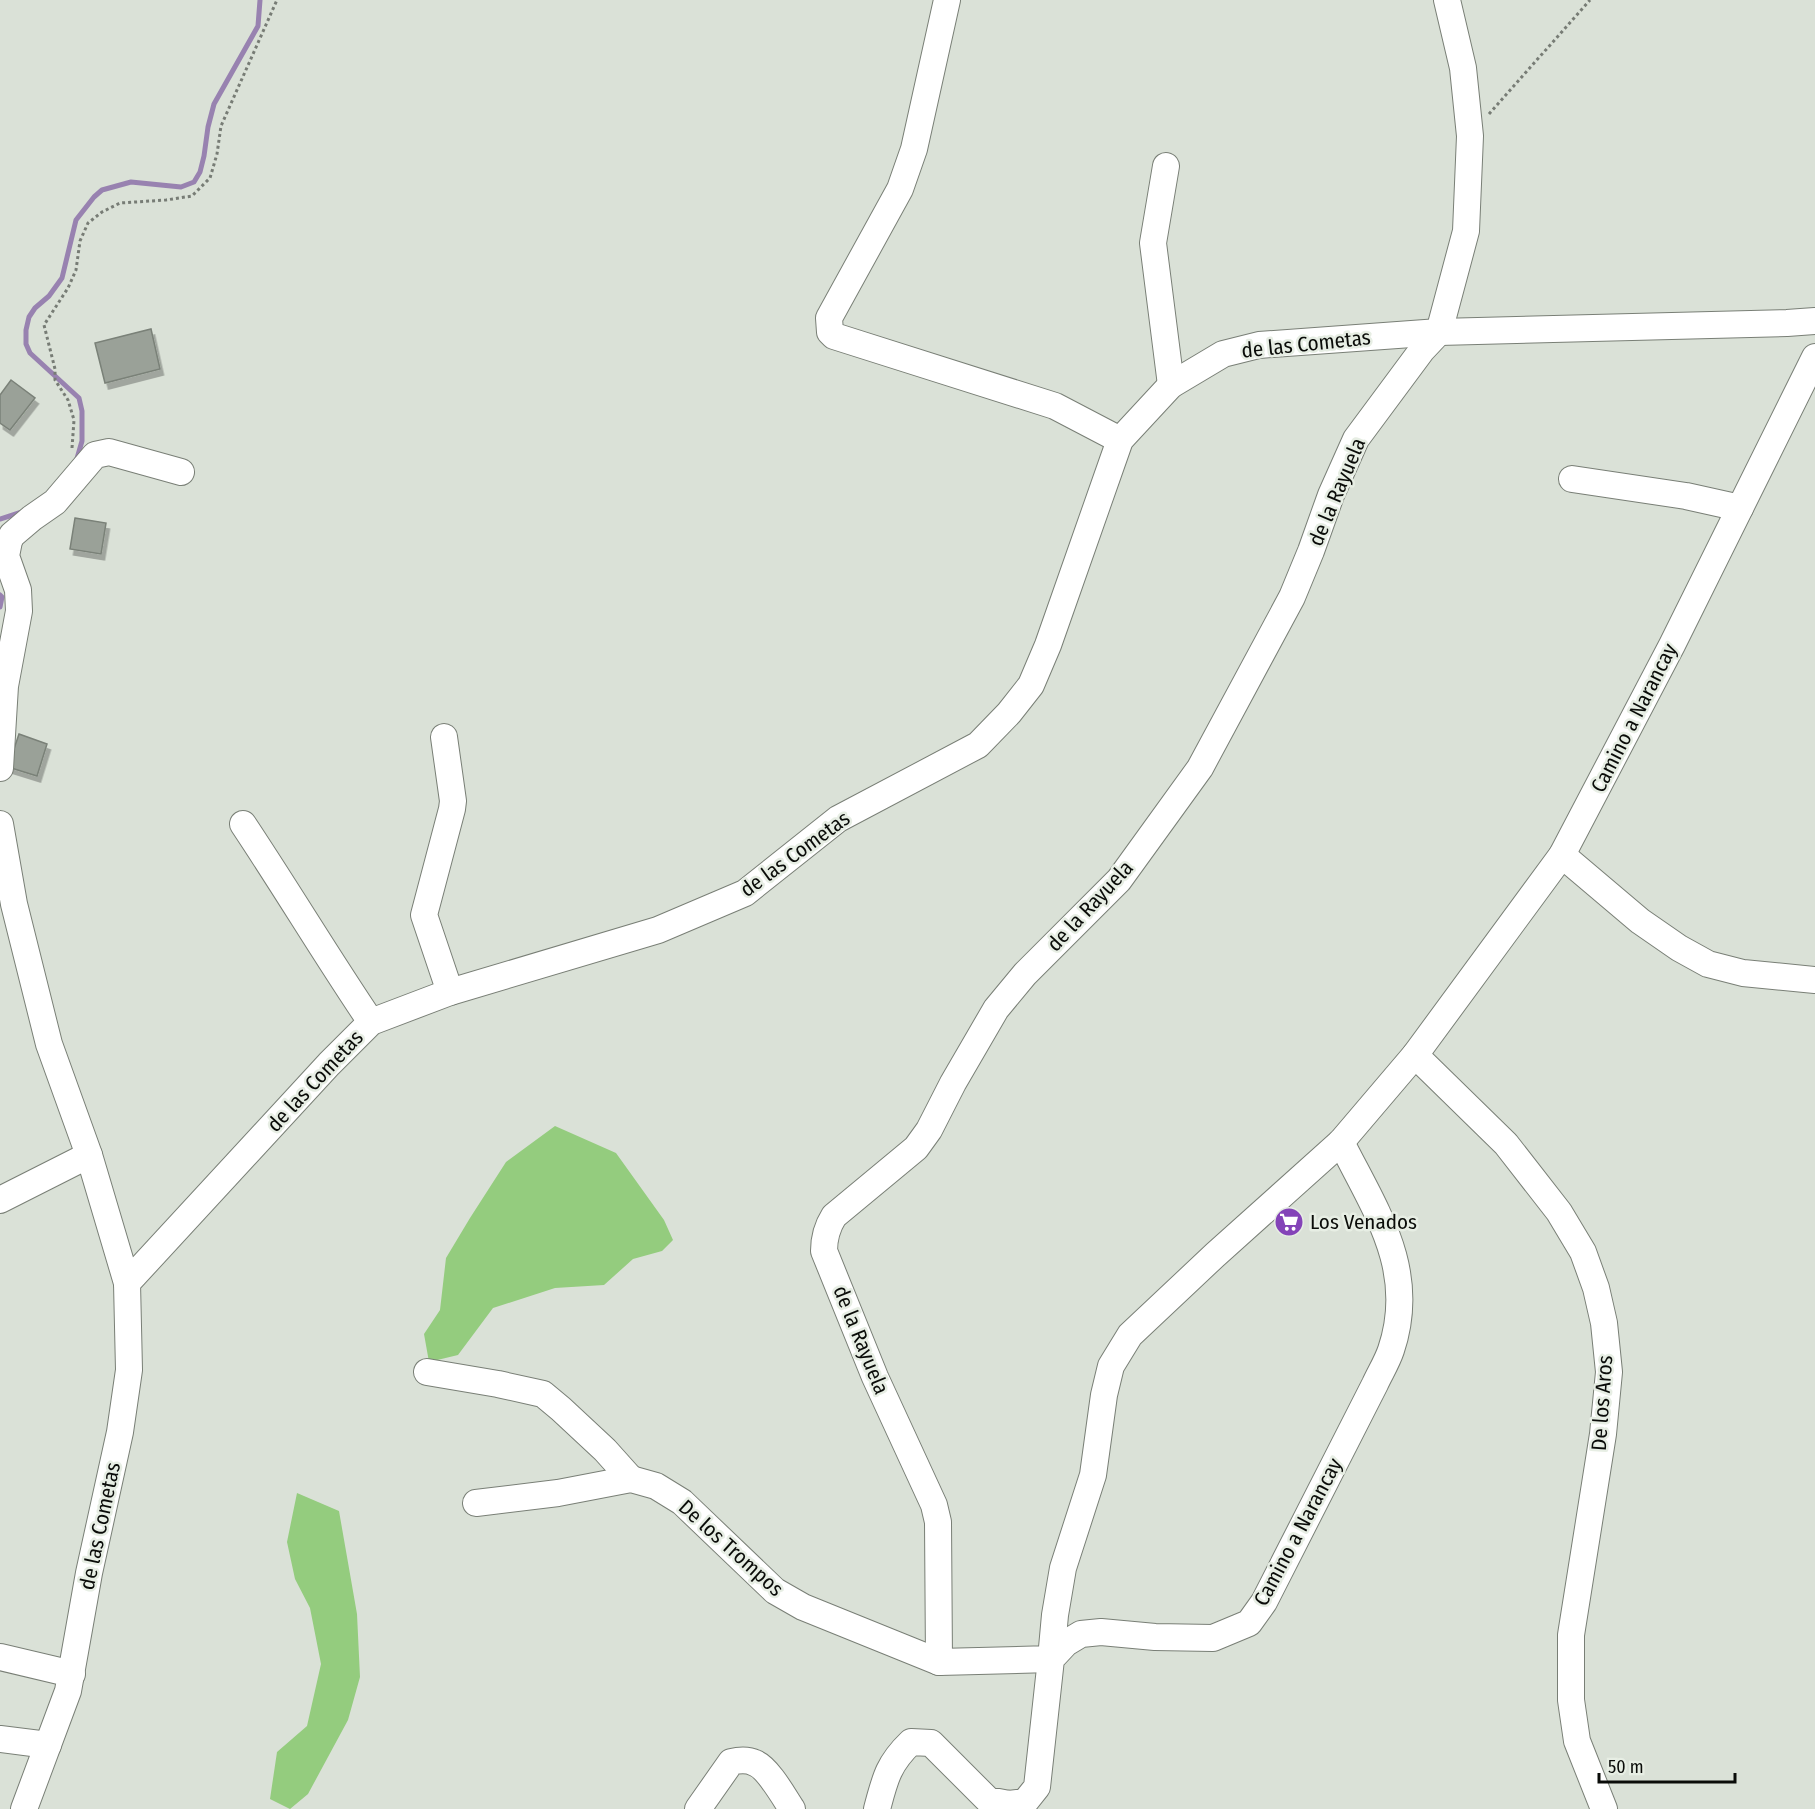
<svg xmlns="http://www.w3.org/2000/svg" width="1815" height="1809" font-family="'Fira Sans Condensed',sans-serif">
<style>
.green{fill:#94cc7e}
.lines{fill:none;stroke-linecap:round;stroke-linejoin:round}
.stream{stroke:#9882b0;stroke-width:5}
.building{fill:#9aa198;stroke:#7a8178;stroke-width:1.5;filter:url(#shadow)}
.minor-casing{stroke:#797f76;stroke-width:28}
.path{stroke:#777c75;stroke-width:3;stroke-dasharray:3 3;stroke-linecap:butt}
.minor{stroke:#fff;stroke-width:26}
.labels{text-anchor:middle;stroke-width:5;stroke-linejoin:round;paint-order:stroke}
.street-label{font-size:21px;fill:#0a0c09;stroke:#e7eee4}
.poi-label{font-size:21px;fill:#0a0c09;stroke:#e7eee4;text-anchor:start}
</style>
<defs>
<filter id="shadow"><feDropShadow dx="3.5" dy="6" stdDeviation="0" flood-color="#0004"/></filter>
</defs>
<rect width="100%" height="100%" fill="#dae1d7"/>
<g class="green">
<polygon points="555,1126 616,1153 664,1220 673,1240 662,1251 633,1259 604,1285 555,1288 493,1308 458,1355 429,1362 424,1334 440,1310 446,1258 470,1218 506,1162"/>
<polygon points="297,1493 339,1511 357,1614 360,1677 348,1720 308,1794 290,1809 270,1799 277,1752 307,1726 321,1664 310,1608 295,1579 287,1542"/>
</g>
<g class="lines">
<g class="stream">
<polyline points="76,462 82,441 82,411 79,398 30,353 26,344 26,330 29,317 35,308 49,296 62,278 76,220 94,197 102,190 131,182 181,187 194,182 200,172 204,156 208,127 214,104 258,26 260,0"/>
<polyline points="0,519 25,511"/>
<polyline points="0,595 2,597 0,607"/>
</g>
</g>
<g class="building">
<polygon points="151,329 160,369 105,383 95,343"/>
<polygon points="11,380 35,398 10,430 0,423 0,395"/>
<polygon points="75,518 106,523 101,554 70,549"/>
<polygon points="19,734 47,744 37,776 8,767"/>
</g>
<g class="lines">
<g class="minor-casing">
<g id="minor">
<polyline points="947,0 914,149 900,189 829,318 830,332 834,336 1055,406 1120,440"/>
<polyline points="1166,166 1153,243 1171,385"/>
<polyline points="1572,479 1686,496 1740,508"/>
<polyline points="444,737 453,801 452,809 424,915 450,992"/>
<polyline points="0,768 5,686 19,611 18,590 6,556 9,541 12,535 32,518 55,502 95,455 109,452 181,472"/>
<polyline points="0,824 14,904 49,1044 89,1155 127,1283"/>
<path d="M 243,824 C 287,890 327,957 371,1022"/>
<polyline points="1562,855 1640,921 1679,948 1708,964 1743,973 1815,980"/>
<polyline points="1415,1055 1506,1144 1559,1212 1583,1252 1596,1288 1604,1323 1609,1372 1603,1434 1571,1635 1571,1700 1577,1741 1604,1809"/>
<polyline points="0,1200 89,1155"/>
<polyline points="427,1372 498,1384 543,1394 561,1409 605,1450 631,1479"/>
<polyline points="476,1503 558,1493 631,1479 656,1486 682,1502 775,1591 803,1607 939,1662 1051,1659 1055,1615 1063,1568 1093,1475 1104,1395 1111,1366 1130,1335 1215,1255 1341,1142 1415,1055 1562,855 1672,645 1815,357"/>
<polyline points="0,1657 72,1674"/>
<path d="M 939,1662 L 938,1522 L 934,1505 L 875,1377 L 824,1251 C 824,1237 827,1227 834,1216 L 916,1148 L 929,1130 L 953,1083 L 996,1009 L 1025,974 L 1119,880 L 1200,768 L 1292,597 L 1311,551 L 1331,495 L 1356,439 L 1422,350 L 1439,332 L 1466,231 L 1470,136 L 1463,68 L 1447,0"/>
<polyline points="0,1739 48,1745"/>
<polyline points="24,1809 68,1691 89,1573 120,1432 129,1370 127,1283 329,1064 371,1022 450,992 658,930 745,893 838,819 978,745 1009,713 1031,685 1048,645 1120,440 1171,385 1223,354 1259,345 1439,332 1787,323 1815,321"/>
<path d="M 698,1809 L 731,1762 C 739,1760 747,1759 755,1763 C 768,1768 784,1797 792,1809"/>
<path d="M 877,1809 C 885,1779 888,1764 911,1742 L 931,1743 L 988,1800 L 1009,1804 L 1025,1802 L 1037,1787 L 1051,1659 L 1066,1643 L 1081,1634 L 1101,1632 L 1155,1637 L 1213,1638 L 1249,1623 L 1264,1602 L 1375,1384 C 1380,1373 1387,1362 1391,1350 C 1418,1270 1375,1210 1341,1142"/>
</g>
</g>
<g class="path">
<polyline points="1489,114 1590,0"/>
<polyline points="72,448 74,420 68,400 55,380 55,369 44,325 68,288 76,270 80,241 88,223 102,212 120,203 166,200 192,196 210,178 217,154 221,126 277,0"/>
</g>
<use href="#minor" class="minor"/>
</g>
<defs>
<g id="supermarket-disc" transform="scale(1.5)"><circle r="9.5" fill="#8443b8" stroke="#e7eee4"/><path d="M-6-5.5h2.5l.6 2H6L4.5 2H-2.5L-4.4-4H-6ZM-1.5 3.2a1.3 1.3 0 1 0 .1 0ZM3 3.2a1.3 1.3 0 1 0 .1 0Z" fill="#fff"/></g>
</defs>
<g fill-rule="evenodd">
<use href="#supermarket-disc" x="1289" y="1222"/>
</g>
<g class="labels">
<g class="street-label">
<text transform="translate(1306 344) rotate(-6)" y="7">de las Cometas</text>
<text transform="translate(1337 492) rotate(-67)" y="7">de la Rayuela</text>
<text transform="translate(1634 718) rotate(-63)" y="7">Camino a Narancay</text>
<text transform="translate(795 854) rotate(-36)" y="7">de las Cometas</text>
<text transform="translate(1090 906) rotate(-47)" y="7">de la Rayuela</text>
<text transform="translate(315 1081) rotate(-47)" y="7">de las Cometas</text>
<text transform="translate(861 1340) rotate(68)" y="7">de la Rayuela</text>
<text transform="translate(1602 1403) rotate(-86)" y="7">De los Aros</text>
<text transform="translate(100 1526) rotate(-78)" y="7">de las Cometas</text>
<text transform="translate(1298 1532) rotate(-62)" y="7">Camino a Narancay</text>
<text transform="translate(731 1548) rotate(42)" y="7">De los Trompos</text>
</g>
<g class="poi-label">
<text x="1310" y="1229">Los Venados</text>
</g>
</g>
<path d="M1599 1773v9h136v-9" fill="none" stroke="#0a0c09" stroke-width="3"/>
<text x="1608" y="1773" font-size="18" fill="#0a0c09" stroke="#e7eee4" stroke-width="4.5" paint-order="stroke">50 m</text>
</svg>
